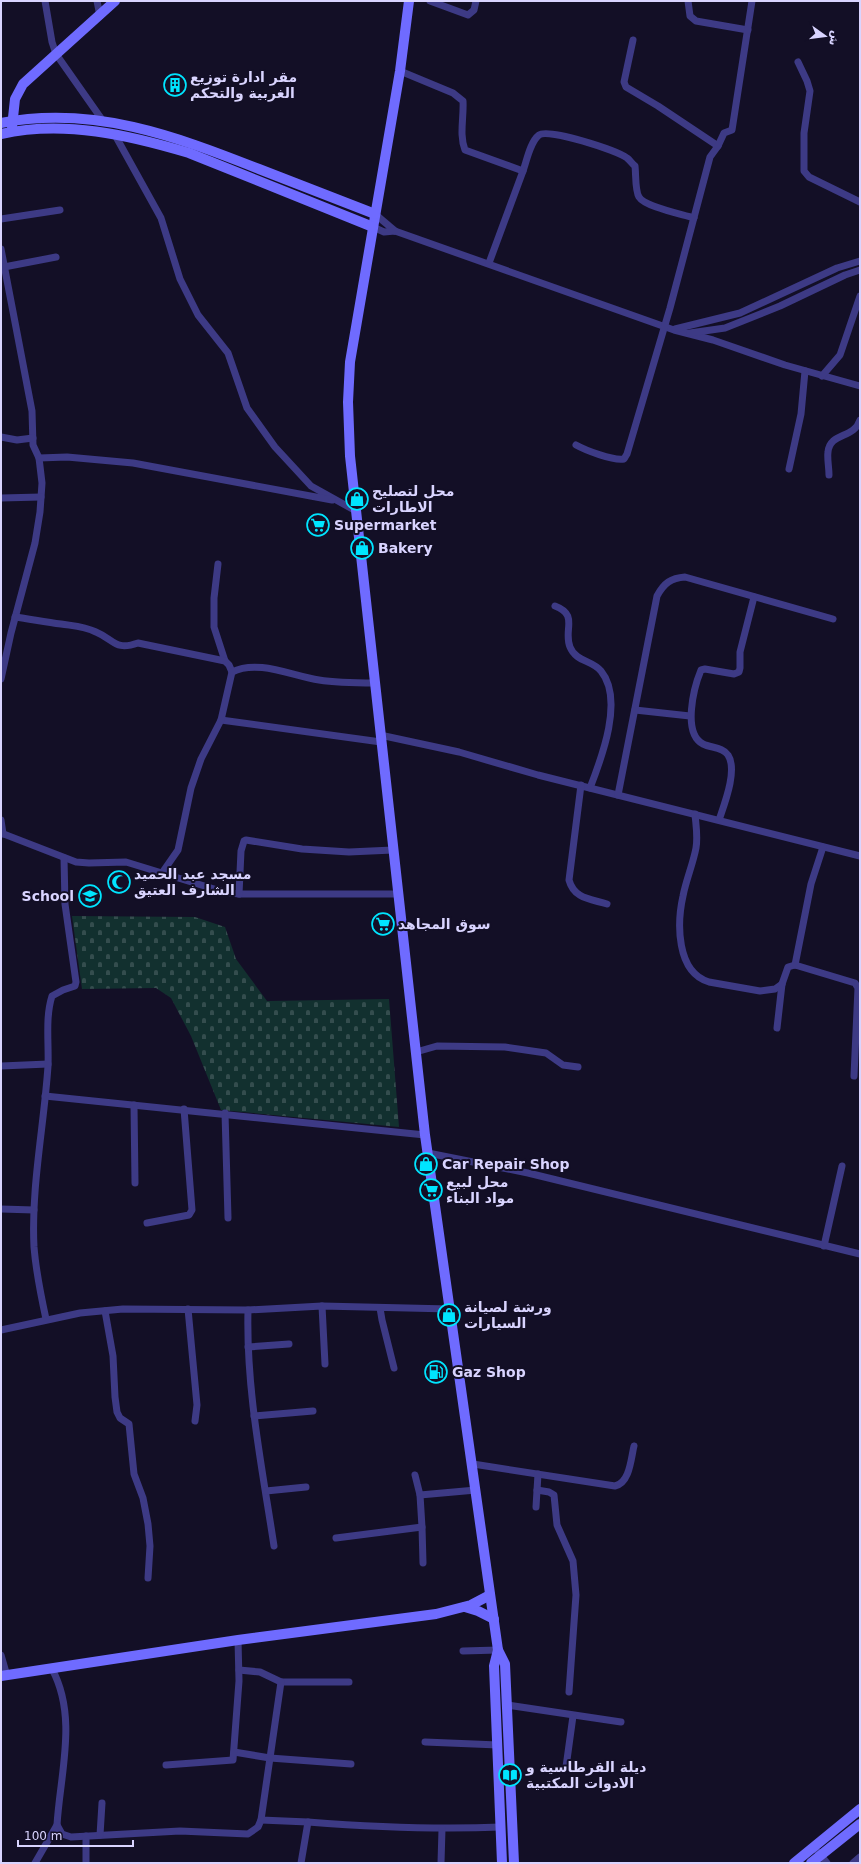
<svg xmlns="http://www.w3.org/2000/svg" width="861" height="1864" font-family="'DejaVu Sans','Noto Naskh Arabic',sans-serif">
<style>
.cemetery{fill:url(#cemetery-stones)}
.lines{fill:none;stroke-linecap:round;stroke-linejoin:round}
.street{stroke:#3d3a85;stroke-width:7}
.secondary{stroke:#6f6bff;stroke-width:10}
.labels{text-anchor:middle;stroke-width:4;stroke-linejoin:round;paint-order:stroke}
.poi-label{font-size:14px;font-weight:bold;fill:#d9d4ff;stroke:#130f26;text-anchor:start}
</style>
<defs>
<pattern id="cemetery-stones" width="16" height="16" patternUnits="userSpaceOnUse"><rect width="16" height="16" fill="#12302f"/><path d="M2 7V4a2 2 0 0 1 4 0v3zM10 15v-3a2 2 0 0 1 4 0v3z" fill="#344d4e"/></pattern>
</defs>
<rect width="100%" height="100%" fill="#130f26"/>
<polygon class="cemetery" points="72,916 195,917 225,927 236,959 267,1001 389,999 399,1127 221,1110 191,1036 171,998 156,988 82,989"/>
<g class="lines">
<g class="street">
<polyline points="45,1 52,42 56,54 103,121"/>
<polyline points="97,1 100,16"/>
<polyline points="430,1 468,15 474,10 476,1"/>
<polyline points="688,1 690,16 696,21 748,30"/>
<polyline points="633,40 624,82 626,87 658,106 718,146"/>
<polyline points="798,62 807,81 810,91 804,133 804,171 809,177 860,202"/>
<path d="M 400,71 L 453,93 L 463,101 C 464,117 459,135 465,150 L 523,171 C 527,160 530,142 539,135 C 548,128 616,150 627,158 C 630,160 632,164 635,166 C 636,174 635,191 639,197 C 645,207 682,214 694,218"/>
<polyline points="115,135 161,218 180,279 198,315 228,353 247,408 275,447 311,486 356,511"/>
<polyline points="375,214 395,231"/>
<polyline points="1,219 60,210"/>
<polyline points="373,227 384,232 395,231 674,330 713,340 785,365 860,386"/>
<polyline points="1,249 32,411 33,445 39,458 42,483 40,512 35,543 11,633 1,679"/>
<polyline points="489,263 523,171"/>
<polyline points="4,267 56,257"/>
<polyline points="675,329 740,313 837,268 860,261"/>
<polyline points="690,333 725,328 780,306 845,275 860,270"/>
<polyline points="822,376 840,355 860,296"/>
<polyline points="1,437 17,440 33,438"/>
<path d="M 576,445 C 585,450 613,461 624,459 L 627,454 L 670,308 L 710,157 L 718,146 L 724,133 L 732,130 L 752,1"/>
<polyline points="39,458 67,457 133,463 332,500"/>
<polyline points="789,469 801,414 805,371"/>
<path d="M 829,475 C 829,467 827,459 828,452 C 830,432 854,439 860,420"/>
<polyline points="1,498 41,497"/>
<polyline points="218,564 214,598 214,627 225,661"/>
<path d="M 555,606 C 579,615 563,630 570,647 C 576,662 592,660 601,671 C 624,699 602,757 590,788"/>
<path d="M 15,617 C 30,619 45,622 61,624 C 74,626 84,626 96,632 C 115,640 115,651 138,643 L 225,661 L 229,665 L 232,672"/>
<polyline points="635,710 690,716"/>
<polyline points="221,720 381,742"/>
<polyline points="380,735 459,752 538,775 860,856"/>
<path d="M 581,785 L 569,880 C 574,899 591,899 607,904"/>
<path d="M 618,795 L 657,596 C 664,583 671,578 685,577 L 833,619"/>
<path d="M 695,814 C 696,826 698,836 696,848 C 693,864 686,880 683,896 C 677,923 676,972 709,982 L 760,991 L 775,989 L 782,984"/>
<polyline points="1,820 3,834"/>
<path d="M 719,820 C 724,805 738,770 728,755 C 723,747 711,748 703,744 C 682,733 694,687 701,670 L 705,669 L 734,674 L 739,672 L 740,668 L 740,652 L 754,597"/>
<polyline points="1,833 76,862 89,863 126,862 224,892 239,894 398,894"/>
<path d="M 162,873 L 178,850 L 191,788 L 201,759 L 221,720 L 232,672 C 258,659 292,676 319,680 C 337,683 357,683 375,683"/>
<polyline points="239,894 241,851 244,841 246,840 302,849 349,852 393,850"/>
<polyline points="795,965 811,884 823,847"/>
<polyline points="777,1028 782,984 788,967 795,965 855,983 858,988 854,1076"/>
<polyline points="416,1052 437,1046 505,1047 546,1053 563,1065 578,1067"/>
<polyline points="1,1066 48,1064"/>
<polyline points="45,1096 425,1135"/>
<polyline points="134,1105 135,1183"/>
<polyline points="225,1113 228,1218"/>
<polyline points="428,1153 528,1173 860,1254"/>
<polyline points="1,1209 34,1210"/>
<polyline points="147,1223 189,1215 192,1210 184,1109"/>
<polyline points="824,1246 842,1166"/>
<polyline points="322,1306 325,1364"/>
<polyline points="380,1308 382,1320 394,1368"/>
<polyline points="188,1309 197,1405 195,1421"/>
<path d="M 248,1310 C 246,1389 262,1467 274,1546"/>
<polyline points="105,1311 113,1356 115,1397 117,1412 120,1418 129,1424 134,1474 143,1498 148,1524 150,1546 148,1578"/>
<path d="M 46,1319 C 41,1296 36,1272 34,1247 C 31,1187 44,1126 48,1066 C 49,1043 45,1018 52,996 L 63,990 L 75,986 L 76,982 L 65,904 L 64,858"/>
<polyline points="1,1330 80,1313 123,1309 248,1310 322,1306 450,1309"/>
<polyline points="248,1347 289,1344"/>
<polyline points="254,1416 313,1411"/>
<path d="M 473,1464 L 615,1486 C 630,1483 631,1458 634,1446"/>
<polyline points="415,1475 420,1495"/>
<polyline points="537,1490 549,1492 554,1495 557,1525 573,1561 576,1595 569,1692"/>
<polyline points="266,1491 306,1487"/>
<polyline points="536,1507 538,1474"/>
<polyline points="422,1527 423,1563"/>
<polyline points="336,1538 422,1527 420,1495 476,1490"/>
<polyline points="463,1651 498,1650"/>
<polyline points="1,1655 7,1676"/>
<path d="M 52,1669 C 78,1717 60,1774 57,1825 L 62,1834 L 71,1837 L 180,1831 L 248,1834 L 258,1827 L 261,1820"/>
<polyline points="239,1670 260,1672 281,1682 349,1682"/>
<polyline points="281,1682 261,1820 308,1822"/>
<polyline points="507,1705 621,1722"/>
<polyline points="425,1742 498,1745"/>
<polyline points="234,1752 270,1758 351,1764"/>
<polyline points="166,1765 233,1760 239,1681 238,1640"/>
<polyline points="566,1767 573,1716"/>
<polyline points="100,1835 102,1803"/>
<polyline points="818,1852 827,1863"/>
<polyline points="35,1863 57,1825"/>
<polyline points="86,1863 86,1836"/>
<path d="M 301,1863 L 308,1822 C 372,1827 436,1830 501,1827"/>
<polyline points="441,1863 442,1829"/>
<polyline points="853,1863 860,1857"/>
</g>
<g class="secondary">
<polyline points="409,1 400,71 350,362 348,402 350,456 425,1135 498,1650 505,1664 514,1863"/>
<path d="M 1,123 C 93,105 175,136 259,169 C 298,184 337,199 375,214"/>
<polyline points="12,127 15,99 23,84 115,1"/>
<path d="M 1,134 C 64,120 129,135 189,153 L 373,227"/>
<polyline points="465,1607 478,1611 494,1619"/>
<polyline points="498,1650 494,1666 502,1863"/>
<polyline points="1,1676 238,1640 436,1614 471,1605 490,1595"/>
<polyline points="794,1863 860,1809"/>
<polyline points="811,1863 860,1824"/>
</g>
</g>
<defs>
<g id="building-ring" transform="scale(1.15)"><circle r="9.5" fill="#130f26" stroke="#00e5ff" stroke-width="1.5"/><path d="M-4-6H4V6H1V3H-1V6H-4ZM-2.5-4.3h1.7v1.8h-1.7ZM.8-4.3h1.7v1.8H.8ZM-2.5-1h1.7V.8h-1.7ZM.8-1h1.7V.8H.8Z" fill="#00e5ff"/></g>
<g id="shop-ring" transform="scale(1.15)"><circle r="9.5" fill="#130f26" stroke="#00e5ff" stroke-width="1.5"/><path d="M-5-2.5h2.3a2.7 3.5 0 0 1 5.4 0H5L5.5 6h-11ZM-1.5-2.5h3a1.5 2.3 0 0 0-3 0Z" fill="#00e5ff"/></g>
<g id="supermarket-ring" transform="scale(1.15)"><circle r="9.5" fill="#130f26" stroke="#00e5ff" stroke-width="1.5"/><path d="M-6-5.5h2.5l.6 2H6L4.5 2H-2.5L-4.4-4H-6ZM-1.5 3.2a1.3 1.3 0 1 0 .1 0ZM3 3.2a1.3 1.3 0 1 0 .1 0Z" fill="#00e5ff"/></g>
<g id="mosque-ring" transform="scale(1.15)"><circle r="9.5" fill="#130f26" stroke="#00e5ff" stroke-width="1.5"/><path d="M3.5-4.9A6 6 0 1 0 3.5 4.9A5 5 0 1 1 3.5-4.9Z" fill="#00e5ff"/></g>
<g id="school-ring" transform="scale(1.15)"><circle r="9.5" fill="#130f26" stroke="#00e5ff" stroke-width="1.5"/><path d="M0-5L7-2L0 1L-7-2ZM-4 1L0 2.5L4 1V4Q0 6-4 4Z" fill="#00e5ff"/></g>
<g id="fuel-ring" transform="scale(1.15)"><circle r="9.5" fill="#130f26" stroke="#00e5ff" stroke-width="1.5"/><path d="M-5.5-6h7V0h2V4h1.3V-2.5L3-4.5l.8-.8L6-3V5H2.5V1h-1V6h-7ZM-4.2-4.7v3.2H.2V-4.7Z" fill="#00e5ff"/></g>
<g id="library-ring" transform="scale(1.15)"><circle r="9.5" fill="#130f26" stroke="#00e5ff" stroke-width="1.5"/><path d="M-6-4Q-3-5.5-.7-3.5V5Q-3 3-6 4ZM6-4Q3-5.5 .7-3.5V5Q3 3 6 4Z" fill="#00e5ff"/></g>
</defs>
<g fill-rule="evenodd">
<use href="#building-ring" x="175" y="85"/>
<use href="#shop-ring" x="357" y="499"/>
<use href="#supermarket-ring" x="318" y="525"/>
<use href="#shop-ring" x="362" y="548"/>
<use href="#mosque-ring" x="119" y="882"/>
<use href="#school-ring" x="90" y="896"/>
<use href="#supermarket-ring" x="383" y="924"/>
<use href="#shop-ring" x="426" y="1164"/>
<use href="#supermarket-ring" x="431" y="1190"/>
<use href="#shop-ring" x="449" y="1315"/>
<use href="#fuel-ring" x="436" y="1372"/>
<use href="#library-ring" x="510" y="1775"/>
</g>
<g class="labels">
<g class="poi-label">
<text x="190" y="82">مقر ادارة توزيع<tspan x="190" dy="16">الغربية والتحكم</tspan></text>
<text x="372" y="496">محل لتصليح<tspan x="372" dy="16">الاطارات</tspan></text>
<text x="334" y="530">Supermarket</text>
<text x="378" y="553">Bakery</text>
<text x="134" y="879">مسجد عبد الحميد<tspan x="134" dy="16">الشارف العتيق</tspan></text>
<text x="74" y="901" text-anchor="end">School</text>
<text x="398" y="929">سوق المجاهد</text>
<text x="442" y="1169">Car Repair Shop</text>
<text x="446" y="1187">محل لبيع<tspan x="446" dy="16">مواد البناء</tspan></text>
<text x="464" y="1312">ورشة لصيانة<tspan x="464" dy="16">السيارات</tspan></text>
<text x="452" y="1377">Gaz Shop</text>
<text x="526" y="1772">ديلة القرطاسية و<tspan x="526" dy="16">الادوات المكتبية</tspan></text>
</g>
</g>
<rect width="861" height="1864" fill="none" stroke="#d9d4ff" stroke-width="4"/>
<g transform="translate(825 36) rotate(104)" stroke="#130f26" stroke-width="3" paint-order="stroke">
<path d="M0-3L7 15L0 10L-7 15Z" fill="#d9d4ff"/>
<text y="-6" font-size="11" font-weight="bold" text-anchor="middle" fill="#d9d4ff">ش</text>
</g>
<path d="M18 1840v6h115v-6" fill="none" stroke="#d9d4ff" stroke-width="2"/>
<text x="24" y="1840" font-size="12" fill="#d9d4ff" stroke="#130f26" stroke-width="3" paint-order="stroke">100 m</text>
</svg>
